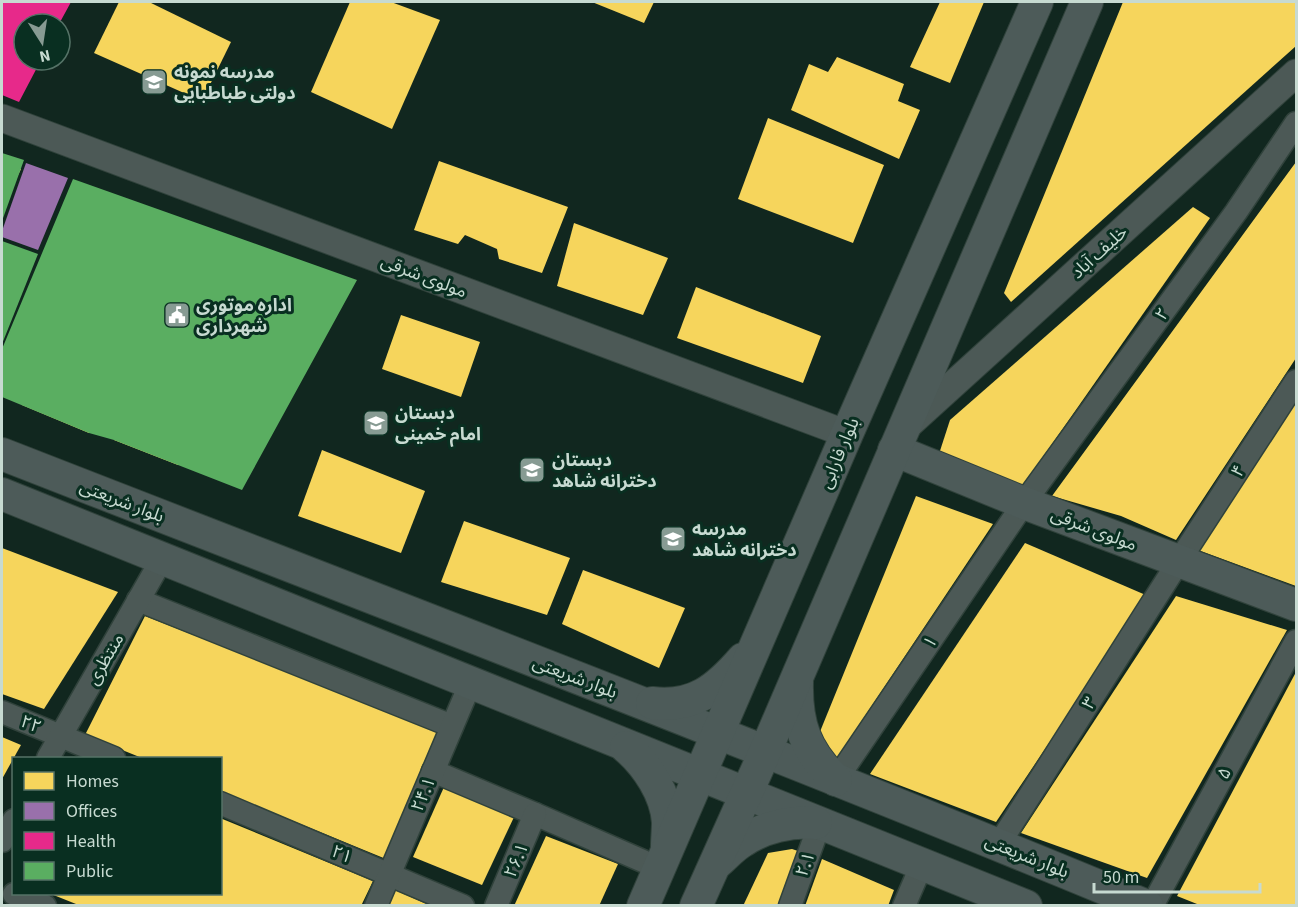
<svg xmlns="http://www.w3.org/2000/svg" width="1298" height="907" font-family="'Source Sans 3','Noto Sans Arabic',sans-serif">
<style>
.homes{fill:#f6d55c}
.offices{fill:#9970ab}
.health{fill:#e7298a}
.public{fill:#5aae61}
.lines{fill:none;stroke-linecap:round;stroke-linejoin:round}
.minor-casing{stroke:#30423b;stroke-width:25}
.tertiary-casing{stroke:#30423b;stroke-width:29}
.secondary-casing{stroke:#30423b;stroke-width:34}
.minor{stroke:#4c5956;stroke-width:22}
.tertiary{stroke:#4c5956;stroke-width:27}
.secondary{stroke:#4d5b59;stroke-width:32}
.labels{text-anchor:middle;stroke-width:6;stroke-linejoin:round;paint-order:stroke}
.poi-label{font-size:18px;font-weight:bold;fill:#c7dad1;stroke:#092f21;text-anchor:start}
.street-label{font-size:18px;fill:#c7dad1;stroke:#092f21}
</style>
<rect width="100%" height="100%" fill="#11271f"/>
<g class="homes">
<polygon points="36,2 61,2 56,11"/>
<polygon points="119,2 149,2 231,42 202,101 94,53"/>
<polygon points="350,2 391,2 440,20 392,129 311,92"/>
<polygon points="592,2 654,2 644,23"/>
<polygon points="940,2 984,2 950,83 910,67"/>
<polygon points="1123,2 1296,2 1296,46 1011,302 1004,293"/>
<polygon points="837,57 904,84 898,101 920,110 899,159 791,110 809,64 828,72"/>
<polygon points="768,118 884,165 853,243 738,199"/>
<polygon points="439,161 568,207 542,273 499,259 497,249 465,235 458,244 414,230"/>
<polygon points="2,162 21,169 2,207"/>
<polygon points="1296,162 1296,358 1176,540 1121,516 1052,496"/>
<polygon points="1193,207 1210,218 1022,487 938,457 950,420"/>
<polygon points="574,223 668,258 643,315 557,286"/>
<polygon points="696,287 821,336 803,383 677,338"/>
<polygon points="401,315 480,342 461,397 382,369"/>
<polygon points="57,323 123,350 89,433 22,405"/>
<polygon points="145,357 212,376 178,465 114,440"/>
<polygon points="1296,400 1296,586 1198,550"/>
<polygon points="322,450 425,491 401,553 298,516"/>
<polygon points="916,496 993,524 837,758 817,739"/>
<polygon points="464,521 570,558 547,615 441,582"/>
<polygon points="1025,543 1148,596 996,822 870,774"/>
<polygon points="2,548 118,592 44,709 2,694"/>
<polygon points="583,570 685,608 659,668 562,624"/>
<polygon points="1176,596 1287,630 1147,878 1021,833"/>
<polygon points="145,616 439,731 386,859 220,791 220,758 142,758 85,735"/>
<polygon points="1296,672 1296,906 1202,906 1177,896"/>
<polygon points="2,737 21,745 2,779"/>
<polygon points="444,787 515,815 482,885 413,857"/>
<polygon points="220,818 373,881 361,906 81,906 51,894 220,894"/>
<polygon points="546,836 618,864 599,906 514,906"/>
<polygon points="792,849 804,853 784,906 743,906 768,853"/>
<polygon points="822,859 894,890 888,906 805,906"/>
<polygon points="395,890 431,906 388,906"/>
</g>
<polygon class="offices" points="26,163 68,178 38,250 2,237 2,231"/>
<polygon class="health" points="2,2 71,2 59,24 24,24 24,60 41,60 19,102 2,95"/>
<g class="public">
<polygon points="2,153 24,160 2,221"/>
<polygon points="73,179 357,280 242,490 114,440 89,433 2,397 2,349"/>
<polygon points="2,241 38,254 2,344"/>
</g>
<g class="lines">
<g class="minor-casing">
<g id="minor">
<polyline points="138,600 452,726"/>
<polyline points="2,712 114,758"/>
<polyline points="48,758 162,559"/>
<polyline points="433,771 535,814 659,868"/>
<polyline points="836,780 1024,503 1236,212 1296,123"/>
<polyline points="220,803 463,906"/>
<polyline points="2,841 14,820"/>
<polyline points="999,844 1179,561 1296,381"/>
<polyline points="14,894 45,906"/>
<polyline points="376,906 471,682"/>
<polyline points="496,906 535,814"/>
<polyline points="790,906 820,823"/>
<polyline points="904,906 922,864"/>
<polyline points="1152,906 1296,641"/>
</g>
</g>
<g class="tertiary-casing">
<g id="tertiary">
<polyline points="2,118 847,434"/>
<polyline points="905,428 1296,73"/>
</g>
</g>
<g class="secondary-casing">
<g id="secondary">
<polyline points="894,450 1024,503 1296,605"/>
<path d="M 2,454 C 384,603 768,749 1147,906"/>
<polyline points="2,494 1026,906"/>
<path d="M 797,682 C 796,723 805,751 836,780"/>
<path d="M 652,703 C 694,708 717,689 743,659"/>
<path d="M 626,747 C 647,765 666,794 668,822 C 668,830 667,839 667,847"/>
<path d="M 718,862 C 726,855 734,846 743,841 C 764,827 791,821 816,823"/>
<polyline points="643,906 847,434 1037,2"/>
<polyline points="696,906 765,752 1087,2"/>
</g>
</g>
<use href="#minor" class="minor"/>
<use href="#tertiary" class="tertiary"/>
<use href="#secondary" class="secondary"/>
</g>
<defs>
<g id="school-square" transform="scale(1.35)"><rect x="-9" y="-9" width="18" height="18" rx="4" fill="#879b93" stroke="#092f21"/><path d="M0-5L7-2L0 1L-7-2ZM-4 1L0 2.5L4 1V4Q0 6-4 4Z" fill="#fff"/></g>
<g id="civic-square" transform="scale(1.35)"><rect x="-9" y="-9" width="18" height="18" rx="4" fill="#879b93" stroke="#092f21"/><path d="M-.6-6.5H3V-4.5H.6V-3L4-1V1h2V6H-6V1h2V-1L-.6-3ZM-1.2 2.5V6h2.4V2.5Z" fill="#fff"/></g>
</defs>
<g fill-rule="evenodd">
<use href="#school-square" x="154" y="82"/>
<use href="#civic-square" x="177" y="315"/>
<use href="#school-square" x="376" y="423"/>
<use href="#school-square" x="532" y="470"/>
<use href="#school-square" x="673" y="539"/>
</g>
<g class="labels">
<g class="poi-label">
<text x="174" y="78">مدرسه نمونه<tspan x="174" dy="21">دولتی طباطبایی</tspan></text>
<text x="196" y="311">اداره موتوری<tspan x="196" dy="21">شهرداری</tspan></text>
<text x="395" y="419">دبستان<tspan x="395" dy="21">امام خمینی</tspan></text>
<text x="552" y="466">دبستان<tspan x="552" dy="21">دخترانه شاهد</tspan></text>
<text x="692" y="535">مدرسه<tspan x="692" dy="21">دخترانه شاهد</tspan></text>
</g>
<g class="street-label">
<text transform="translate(1099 252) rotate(-42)" y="6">خلیف آباد</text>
<text transform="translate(424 276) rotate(21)" y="6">مولوی شرقی</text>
<text transform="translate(1162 314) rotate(-54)" y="6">۲</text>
<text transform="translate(839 453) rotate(-67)" y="6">بلوار فارابی</text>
<text transform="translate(1238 471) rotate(-57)" y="6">۴</text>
<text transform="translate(122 501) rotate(21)" y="6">بلوار شریعتی</text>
<text transform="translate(1094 529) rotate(21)" y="6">مولوی شرقی</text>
<text transform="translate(930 642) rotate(-56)" y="6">۱</text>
<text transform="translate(105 659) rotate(-60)" y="6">منتظری</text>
<text transform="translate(575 677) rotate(21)" y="6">بلوار شریعتی</text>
<text transform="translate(1089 703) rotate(-57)" y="6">۳</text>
<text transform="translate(31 724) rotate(22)" y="6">۲۲</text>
<text transform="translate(1224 773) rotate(-61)" y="6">۵</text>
<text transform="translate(423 794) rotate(-67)" y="6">۲۴.۱</text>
<text transform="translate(342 854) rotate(23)" y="6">۲۱</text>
<text transform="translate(1027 856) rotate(22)" y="6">بلوار شریعتی</text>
<text transform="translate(516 860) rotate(-67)" y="6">۲۶.۱</text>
<text transform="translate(805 864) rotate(-70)" y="6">۲.۱</text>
</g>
</g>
<rect width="1298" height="907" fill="none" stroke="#c7dad1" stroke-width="6"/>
<rect x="12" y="757" width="210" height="138" fill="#092f21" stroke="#557367" stroke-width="1.5"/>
<rect x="24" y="772" width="30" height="18" fill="#f6d55c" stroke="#557367" stroke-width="1.5"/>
<text x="66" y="787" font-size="18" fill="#c7dad1">Homes</text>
<rect x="24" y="802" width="30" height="18" fill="#9970ab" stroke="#557367" stroke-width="1.5"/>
<text x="66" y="817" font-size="18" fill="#c7dad1">Offices</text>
<rect x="24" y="832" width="30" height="18" fill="#e7298a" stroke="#557367" stroke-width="1.5"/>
<text x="66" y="847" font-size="18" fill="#c7dad1">Health</text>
<rect x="24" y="862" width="30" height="18" fill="#5aae61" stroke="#557367" stroke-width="1.5"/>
<text x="66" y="877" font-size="18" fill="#c7dad1">Public</text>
<g transform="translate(42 42) rotate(168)"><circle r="28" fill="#092f21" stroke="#557367" stroke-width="1.5"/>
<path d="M0-4.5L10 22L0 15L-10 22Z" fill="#879b93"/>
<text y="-9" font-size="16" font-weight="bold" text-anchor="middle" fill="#c7dad1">N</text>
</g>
<path d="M1094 883v9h166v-9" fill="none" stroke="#c7dad1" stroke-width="3"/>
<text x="1103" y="883" font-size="18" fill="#c7dad1" stroke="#092f21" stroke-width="4.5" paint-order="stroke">50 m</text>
</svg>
